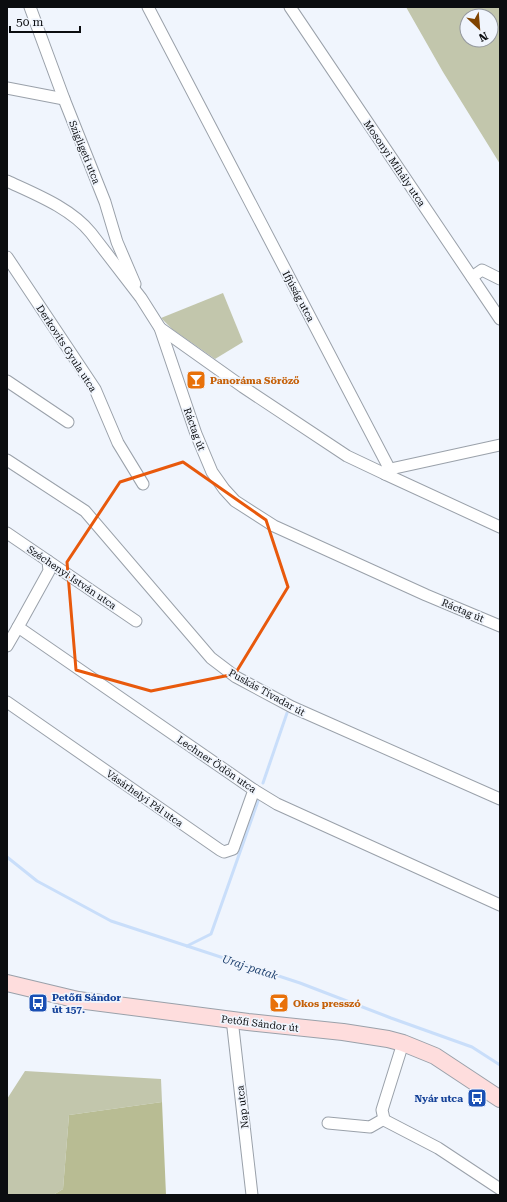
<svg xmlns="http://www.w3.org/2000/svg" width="507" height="1202" font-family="'Roboto Serif',serif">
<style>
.green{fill:#c2c6ac;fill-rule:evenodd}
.forest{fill:#b8bc93}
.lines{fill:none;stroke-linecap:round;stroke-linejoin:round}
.stream{stroke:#c9defa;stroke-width:3}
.street-casing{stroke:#9aa1aa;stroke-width:13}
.secondary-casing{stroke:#9aa1aa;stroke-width:18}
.street{stroke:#fff;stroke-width:11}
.secondary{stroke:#fedddd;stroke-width:16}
.marked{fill:none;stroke:#e8590c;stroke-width:3;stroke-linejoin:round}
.labels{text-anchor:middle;stroke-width:3.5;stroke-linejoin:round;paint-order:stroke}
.street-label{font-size:10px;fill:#0b0d10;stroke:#f0f5fd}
.food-label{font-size:10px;font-weight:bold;fill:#c56008;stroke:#f0f5fd;text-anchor:start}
.transit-label{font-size:10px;font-weight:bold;fill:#164399;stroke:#f0f5fd;text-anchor:start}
.water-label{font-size:11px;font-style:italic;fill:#234572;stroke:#f0f5fd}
</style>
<rect width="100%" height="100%" fill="#f0f5fd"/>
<g class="green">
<path d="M 406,7 L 500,7 L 500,164 L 443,72 ZM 467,16 L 491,16 L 491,40 L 467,40 Z"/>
<polygon points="223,293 243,342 215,359 172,329 161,318"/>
<polygon points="25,1071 161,1079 162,1102 69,1115 63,1189 53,1195 7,1195 7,1099"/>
</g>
<polygon class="forest" points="162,1102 166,1195 53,1195 63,1189 69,1115"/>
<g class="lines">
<g class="stream">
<polyline points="263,783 287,713"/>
<polyline points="7,857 37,881 111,921 300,983 391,1018 472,1047 500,1065"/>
<polyline points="187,946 211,934 258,801"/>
</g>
<g class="street-casing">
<g id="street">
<polyline points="30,7 64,99 105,202 117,242 135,284"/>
<polyline points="148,7 388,466 385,474 500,527"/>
<polyline points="290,7 500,319"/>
<polyline points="7,88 64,99"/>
<path d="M 7,181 C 35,194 71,208 91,233 L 141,298 L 160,328 L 196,434 L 212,472 L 224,489 L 235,501 L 274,526 L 426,595 L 500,626"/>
<polyline points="7,257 95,389 118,443 143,484"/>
<polyline points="472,277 482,270 500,279"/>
<polyline points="160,328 243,387 347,456 385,474 395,468 500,445"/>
<polyline points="7,381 68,422"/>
<polyline points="7,460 85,511 211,658 236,677 292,707 500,799"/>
<polyline points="7,533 136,621"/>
<polyline points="48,561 49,571 18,627 254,790 277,804 500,905"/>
<polyline points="7,646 18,627"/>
<polyline points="7,702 220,850 224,852 233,849 254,790"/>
<polyline points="232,1019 252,1195"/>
<polyline points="403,1043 382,1110 384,1119 386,1121 438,1148 500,1189"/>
<polyline points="328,1123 370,1127 384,1119"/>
</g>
</g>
<g class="secondary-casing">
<polyline id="secondary" points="7,983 78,1000 248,1022 343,1032 388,1039 403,1043 435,1056 500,1099"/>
</g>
<use href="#street" class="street"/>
<use href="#secondary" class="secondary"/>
</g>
<path class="marked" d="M 183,462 L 266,520 L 288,587 L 235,674 L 151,691 L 76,670 L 67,562 L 120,482 Z"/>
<defs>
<g id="bar-square" transform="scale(1)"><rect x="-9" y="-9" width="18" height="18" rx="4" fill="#e8710a" stroke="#f0f5fd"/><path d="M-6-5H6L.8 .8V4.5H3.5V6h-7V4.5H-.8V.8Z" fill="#fff"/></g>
<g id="bus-square" transform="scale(1)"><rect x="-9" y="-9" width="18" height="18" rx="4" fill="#1a4fb4" stroke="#f0f5fd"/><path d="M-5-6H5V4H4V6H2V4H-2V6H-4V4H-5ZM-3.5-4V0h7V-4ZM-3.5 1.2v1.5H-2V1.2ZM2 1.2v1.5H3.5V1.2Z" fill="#fff"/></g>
</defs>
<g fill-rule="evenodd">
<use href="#bar-square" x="196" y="380"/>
<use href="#bus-square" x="38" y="1003"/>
<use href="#bar-square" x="279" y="1003"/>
<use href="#bus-square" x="477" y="1098"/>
</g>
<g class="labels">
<g class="street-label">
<text transform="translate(85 152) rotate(68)" y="4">Szigligeti utca</text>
<text transform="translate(395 163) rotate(56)" y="4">Mosonyi Mihály utca</text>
<text transform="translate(299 296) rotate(62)" y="4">Ifjúság utca</text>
<text transform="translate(67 348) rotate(57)" y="4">Derkovits Gyula utca</text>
<text transform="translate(195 429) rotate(70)" y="4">Ráctag út</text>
<text transform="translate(72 577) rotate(34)" y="4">Széchenyi István utca</text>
<text transform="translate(463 610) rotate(23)" y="4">Ráctag út</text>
<text transform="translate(267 692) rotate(29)" y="4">Puskás Tivadar út</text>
<text transform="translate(217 764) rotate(34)" y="4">Lechner Ödön utca</text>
<text transform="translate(145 798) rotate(35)" y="4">Vásárhelyi Pál utca</text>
<text transform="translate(260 1023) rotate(7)" y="4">Petőfi Sándor út</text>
<text transform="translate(242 1107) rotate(-97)" y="4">Nap utca</text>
</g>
<g class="food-label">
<text x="210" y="384">Panoráma Söröző</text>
<text x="293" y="1007">Okos presszó</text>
</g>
<g class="transit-label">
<text x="52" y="1001">Petőfi Sándor<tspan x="52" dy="12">út 157.</tspan></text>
<text x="463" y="1102" text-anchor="end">Nyár utca</text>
</g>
<g class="water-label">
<text transform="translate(250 967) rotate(18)" y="4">Uraj-patak</text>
</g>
</g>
<rect width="507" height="1202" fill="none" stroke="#0b0d10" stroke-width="16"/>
<g transform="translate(479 28) rotate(154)"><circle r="19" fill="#f0f5fd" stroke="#94989e"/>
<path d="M0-3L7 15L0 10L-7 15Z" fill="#804400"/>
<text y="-6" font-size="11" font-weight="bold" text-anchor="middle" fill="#0b0d10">N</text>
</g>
<path d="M10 26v6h70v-6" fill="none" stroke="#0b0d10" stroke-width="2"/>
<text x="16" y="26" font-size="12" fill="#0b0d10" stroke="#f0f5fd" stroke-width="3" paint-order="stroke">50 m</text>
</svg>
